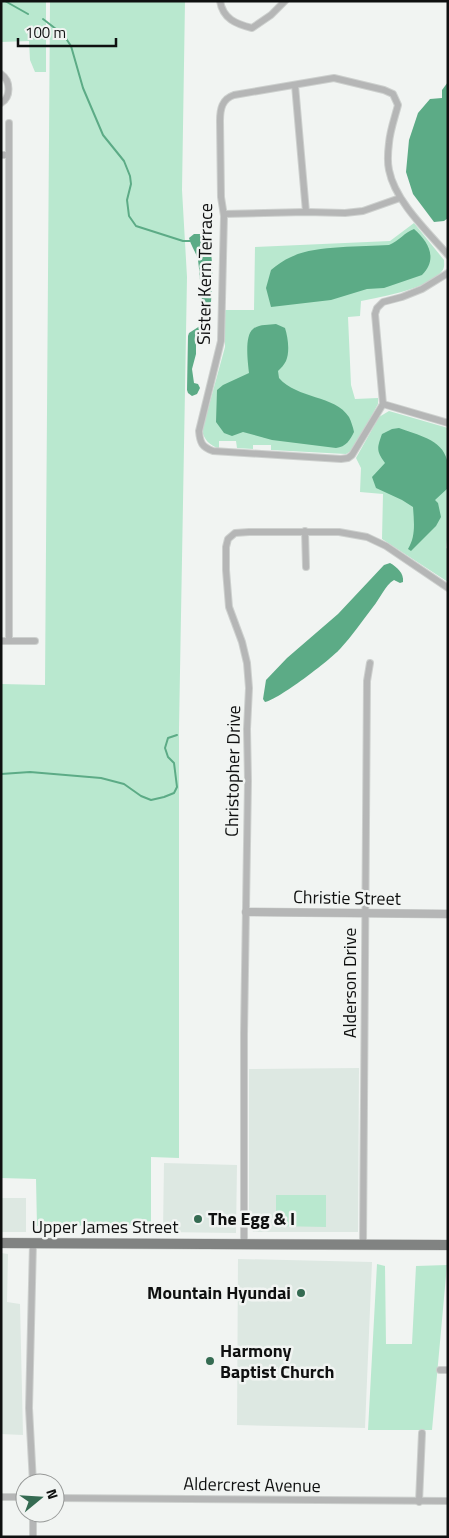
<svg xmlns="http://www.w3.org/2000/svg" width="449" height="1538" font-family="'Titillium Web',sans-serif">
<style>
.built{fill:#dde8e2}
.green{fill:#b9e8cf}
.water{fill:#5cab86}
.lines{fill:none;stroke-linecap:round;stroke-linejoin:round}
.stream{stroke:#5cab86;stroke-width:2}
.minor-casing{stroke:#cdd0ce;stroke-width:8}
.tertiary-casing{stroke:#cdd0ce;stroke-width:9}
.primary-casing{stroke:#cdd0ce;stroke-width:11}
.minor{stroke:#b5b6b6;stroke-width:6}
.tertiary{stroke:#b5b6b6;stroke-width:8}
.primary{stroke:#818382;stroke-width:10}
.poi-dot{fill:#356b52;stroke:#f1f4f2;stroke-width:2}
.labels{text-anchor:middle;stroke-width:5;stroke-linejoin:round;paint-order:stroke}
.street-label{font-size:18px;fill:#0f1010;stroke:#f1f4f2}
.poi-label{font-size:18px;font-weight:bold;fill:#0f1010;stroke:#f1f4f2;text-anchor:start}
</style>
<rect width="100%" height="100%" fill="#f1f4f2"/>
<g class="built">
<polygon points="359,1068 358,1232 253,1232 249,1220 249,1069"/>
<polygon points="164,1163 237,1165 236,1233 163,1232"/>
<rect x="1" y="1198" width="25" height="34"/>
<polygon points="1,1253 8,1254 7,1302 20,1304 23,1435 1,1434"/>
<polygon points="238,1259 372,1262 365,1428 237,1425"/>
</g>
<g class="green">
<polygon points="1,1 46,1 46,72 35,72 30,60 29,41 1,42"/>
<polygon points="50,1 185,1 182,190 187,277 179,728 179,1158 151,1157 151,1225 37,1226 36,1179 1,1178 1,684 45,685"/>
<path d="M 414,223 L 444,260 C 444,263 445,268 442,271 C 431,288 381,297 361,301 L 360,316 L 348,317 L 351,385 L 355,399 L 378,398 L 378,404 L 353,450 L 346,454 L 271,450 L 271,445 L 253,445 L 253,449 L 237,448 L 236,441 L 219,441 L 219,449 C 209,444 205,441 202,431 L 225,347 L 225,310 L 254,310 L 255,247 L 390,241 Z"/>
<polygon points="389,411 448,428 448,531 446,548 448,549 448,582 382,539 383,494 360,492 361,468 356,458 379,417"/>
<polygon points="276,1195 326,1195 326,1227 276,1226"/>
<polygon points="377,1264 385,1266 386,1344 412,1344 416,1266 447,1265 432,1430 368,1430"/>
</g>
<g class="water">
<polygon points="448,82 448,218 444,221 434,222 413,194 406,172 409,140 418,113 430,99 442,98 442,90"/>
<path d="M 414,229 C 429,242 438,259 422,275 L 384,288 L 367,289 L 331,300 L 271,307 L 266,288 L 271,270 C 277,265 284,260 291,257 C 315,245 361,247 389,245 C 399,241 405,232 414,229 Z"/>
<path d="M 194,234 L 203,234 C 216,251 212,281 211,302 L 205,305 L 202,300 C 200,287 200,273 198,260 C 196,252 191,246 189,238 Z"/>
<polygon points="203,324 204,333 196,341 196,354 192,369 194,383 198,384 200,388 197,394 192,396 188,393 187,390 188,336 189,333"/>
<path d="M 276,324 L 285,328 C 288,337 290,352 286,361 C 284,365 281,368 278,371 L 279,378 C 297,399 335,395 349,417 C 351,421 353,427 354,432 C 350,440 346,447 336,448 L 272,440 L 243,432 L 232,436 L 224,433 L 216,422 L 217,390 L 223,385 L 249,373 C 248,363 244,336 253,329 C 259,324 269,325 276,324 Z"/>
<path d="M 399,428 C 417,435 442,439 447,460 C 449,468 448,479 448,488 L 435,500 L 438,503 L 441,517 L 436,526 L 411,551 L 408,549 C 416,536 414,522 413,507 L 402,500 L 376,488 L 372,477 L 385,463 C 376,451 377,448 382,434 L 392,429 Z"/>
<path d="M 390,563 C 397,567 404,573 403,582 L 400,583 L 394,580 C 385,585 380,599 373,607 C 362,621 352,636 340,649 C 330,660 278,700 265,702 L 263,699 L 266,680 L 287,658 L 338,614 L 384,565 Z"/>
</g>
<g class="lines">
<g class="stream">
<polyline points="5,1 28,14"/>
<polyline points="43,19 65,36"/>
<polyline points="65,37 71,46 83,88 103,135 124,161 130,176 131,184 127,200 129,216 136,226 183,241 190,241"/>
<polyline points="1,774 30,772 101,778 124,784 141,796 151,800 164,797 174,793 177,787 174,763 168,757 165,748 168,738 177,735"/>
</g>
<g class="minor-casing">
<g id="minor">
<path d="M 220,1 C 223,19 236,24 252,28 L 271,15 L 285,1"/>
<path d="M 1,74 C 11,81 11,97 1,103"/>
<polyline points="295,85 306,212"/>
<polyline points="1,155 9,155"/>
<polyline points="224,214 306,212 345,213 363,211 400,198"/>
<path d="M 383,404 L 352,455 L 348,458 L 341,459 L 213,451 C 202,447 200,443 199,431 L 221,341 L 224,216 L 221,197 L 220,121 C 220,109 222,99 234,95 L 334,78 L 384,90 L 393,94 L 398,105 C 395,117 390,130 389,143 C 388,151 387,161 389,170 C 395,201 427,231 448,255"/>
<polyline points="383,404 375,314 377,308 383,302 402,297 422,289 448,273"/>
<polyline points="383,404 448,423"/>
<polyline points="305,531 306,567"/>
<polyline points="1,641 35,641"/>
<polyline points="9,641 9,123"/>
<polyline points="244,1244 244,1034 248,781 247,729 249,688 247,663 242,642 229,607 226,570 226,547 228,539 235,533 249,532 339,532 367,537 386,546 448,588"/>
<polyline points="363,1244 367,681 370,663"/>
<polyline points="440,1370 448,1370"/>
<polyline points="33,1483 29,1408 33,1243"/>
<polyline points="1,1497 25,1497"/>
<polyline points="55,1498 448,1501"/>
<polyline points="419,1502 422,1433"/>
<polyline points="33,1513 33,1537"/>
</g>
</g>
<g class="tertiary-casing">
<polyline id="tertiary" points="246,912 448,914"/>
</g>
<g class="primary-casing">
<polyline id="primary" points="1,1243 448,1245"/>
</g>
<use href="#minor" class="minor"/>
<use href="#tertiary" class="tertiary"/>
<use href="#primary" class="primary"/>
</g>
<g class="poi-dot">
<circle cx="198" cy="1219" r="5"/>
<circle cx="301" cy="1293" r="5"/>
<circle cx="210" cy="1361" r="5"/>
</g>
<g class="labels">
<g class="street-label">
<text transform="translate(205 274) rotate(-89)" y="6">Sister Kern Terrace</text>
<text transform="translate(233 771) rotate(-89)" y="6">Christopher Drive</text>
<text transform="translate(347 898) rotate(1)" y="6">Christie Street</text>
<text transform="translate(350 983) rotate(-90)" y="6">Alderson Drive</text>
<text x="105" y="1233">Upper James Street</text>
<text transform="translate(252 1485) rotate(1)" y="6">Aldercrest Avenue</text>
</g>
<g class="poi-label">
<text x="208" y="1225">The Egg &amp; I</text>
<text x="291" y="1299" text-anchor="end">Mountain Hyundai</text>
<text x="220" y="1357">Harmony<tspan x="220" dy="21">Baptist Church</tspan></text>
</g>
</g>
<rect width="449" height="1538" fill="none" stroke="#0f1010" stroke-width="5"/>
<g transform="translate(40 1498) rotate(72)"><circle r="24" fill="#f1f4f2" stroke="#979998"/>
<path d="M0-4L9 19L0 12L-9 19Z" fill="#356b52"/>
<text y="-8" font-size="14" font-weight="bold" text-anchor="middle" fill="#0f1010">N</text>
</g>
<path d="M18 38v8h98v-8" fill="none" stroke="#0f1010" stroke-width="2.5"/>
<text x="25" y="38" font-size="15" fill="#0f1010" stroke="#f1f4f2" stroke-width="4" paint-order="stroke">100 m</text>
</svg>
